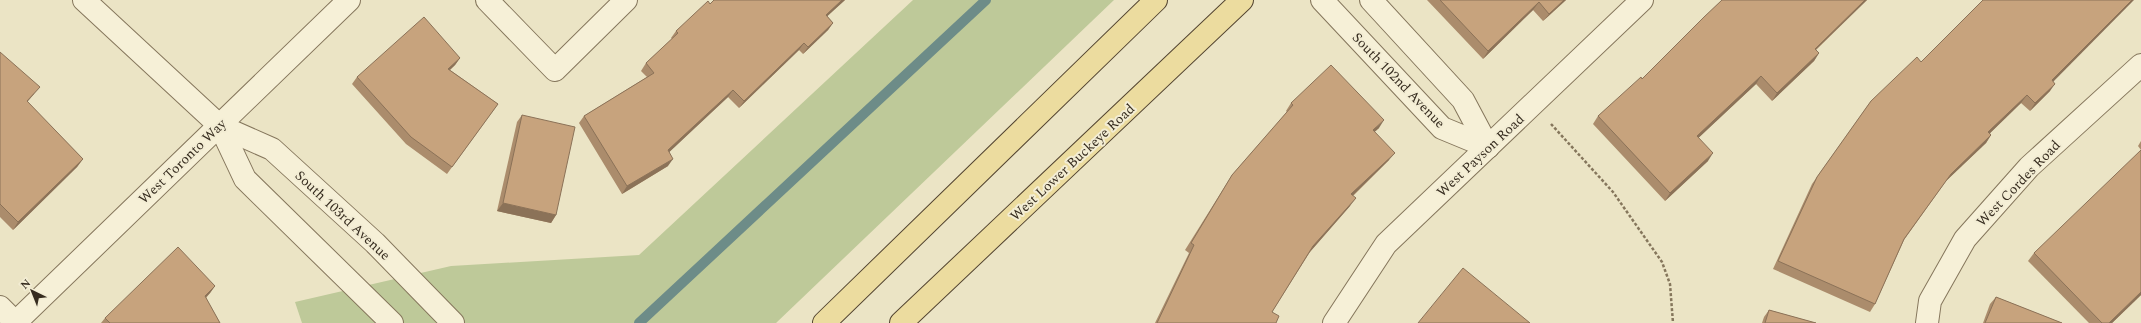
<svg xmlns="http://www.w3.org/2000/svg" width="2141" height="323" font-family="Spectral,serif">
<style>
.grass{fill:#bec999}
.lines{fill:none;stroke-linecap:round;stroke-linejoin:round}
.stream{stroke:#6d8c88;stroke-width:10}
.minor-casing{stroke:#85765c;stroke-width:24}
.major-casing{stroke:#534430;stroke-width:24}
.path{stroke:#85765c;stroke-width:2.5;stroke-dasharray:3 2;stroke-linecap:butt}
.minor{stroke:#f6f0d7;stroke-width:22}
.major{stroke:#ecdc9f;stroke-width:22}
.wall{fill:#ab8c6c}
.shaded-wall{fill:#8b7258}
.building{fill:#c7a37d;stroke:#8b7258}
.labels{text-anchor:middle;stroke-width:4;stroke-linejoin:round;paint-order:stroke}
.street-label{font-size:14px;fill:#362c1f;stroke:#f3edd4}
</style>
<rect width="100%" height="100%" fill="#ebe4c5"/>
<polygon class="grass" points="913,0 1114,0 776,323 302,323 295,302 451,266 639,255"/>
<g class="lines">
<polyline class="stream" points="639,323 986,0"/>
<g class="minor-casing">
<g id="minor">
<polyline points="84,0 220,126 272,149 375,243 453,323"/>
<polyline points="487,0 555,70 626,0"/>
<polyline points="1322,0 1442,128 1488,147"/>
<polyline points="1371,0 1463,100 1488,147"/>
<polyline points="220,126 245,179 392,323"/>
<polyline points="0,307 16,323"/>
<polyline points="16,322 349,0"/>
<polyline points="1334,323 1386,244 1642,0"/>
<polyline points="1927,323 1930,301 1965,239 2029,167 2141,65"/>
</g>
</g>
<g class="major-casing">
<g id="major">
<polyline points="824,323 1156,0"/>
<polyline points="901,323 1242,0"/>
</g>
</g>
<polyline class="path" points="1551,124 1613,192 1662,262 1670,284 1673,323"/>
<use href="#minor" class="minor"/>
<use href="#major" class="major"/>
</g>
<g class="wall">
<polygon points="845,0 827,16 833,23 828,30 803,54 799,50 739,108 728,97 669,152 668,166 622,194 579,123 584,116 647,77 641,71 646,63 672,39 671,38 676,31 710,4"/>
<polygon points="1427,0 1566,0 1543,21 1533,10 1483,59"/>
<polygon points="1722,0 1867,0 1816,50 1819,53 1814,61 1772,101 1756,84 1698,138 1708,161 1665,201 1593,124 1598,116 1642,79"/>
<polygon points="0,52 34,94 27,102 83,159 77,167 13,230 0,217"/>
<polygon points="460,58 455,65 450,70 498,104 447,174 406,144 352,84 357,77"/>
<polygon points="1921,62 2053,81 2050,91 2030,111 2021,103 1990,133 1991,135 1986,143 1946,181 1904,240 1875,304 1870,312 1773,269 1812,184 1871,101"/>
<polygon points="1291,103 1379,128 1374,132 1389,160 1353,196 1350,206 1310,252 1272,312 1276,323 1155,323 1189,253 1185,250 1227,183 1232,175 1287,112 1286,111"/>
<polygon points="522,115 556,215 551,223 497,211 517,122"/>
<polygon points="2141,141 2141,150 2138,146"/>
<polygon points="2034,253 2141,295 2112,323 2089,323 2028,261"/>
<polygon points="215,286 210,293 206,298 220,323 101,323 105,318"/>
<polygon points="1996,297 2062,323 1983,323 1990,304"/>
<polygon points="1769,310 1816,323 1762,323 1764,317"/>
</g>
<g class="shaded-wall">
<polygon points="842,0 845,0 821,22 826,15"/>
<polygon points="1564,0 1566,0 1543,21 1549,14"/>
<polygon points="1865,0 1867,0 1809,56 1815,49"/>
<polygon points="2132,0 2134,0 2047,88 2052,80"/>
<polygon points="1539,2 1533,10 1483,59 1488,51"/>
<polygon points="833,23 828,30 803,54 808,47"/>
<polygon points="804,43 799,50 739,108 744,101"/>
<polygon points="1819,53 1814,61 1772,101 1777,93"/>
<polygon points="460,58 455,65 443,76 448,69"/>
<polygon points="1761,76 1756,84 1692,144 1697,136"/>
<polygon points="2055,84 2050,91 2030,111 2035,103"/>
<polygon points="40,87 34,94 21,109 27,101"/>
<polygon points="733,90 728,97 663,158 668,150"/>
<polygon points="2027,95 2021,103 1983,140 1988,132"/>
<polygon points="1384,120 1379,128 1368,138 1373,130"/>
<polygon points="1991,135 1986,143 1946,181 1951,174"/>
<polygon points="1395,153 1389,160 1346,202 1351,194"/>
<polygon points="1713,153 1708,161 1665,201 1670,193"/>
<polygon points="83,159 77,167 13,230 18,222"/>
<polygon points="673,159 668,166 622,194 627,186"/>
<polygon points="1356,198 1350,206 1308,254 1313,246"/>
<polygon points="503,203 556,215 551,223 497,211"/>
<polygon points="215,286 210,293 200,303 205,296"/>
<polygon points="2141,292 2141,295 2112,323 2109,323"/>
</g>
<g class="building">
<polygon points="714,0 842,0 826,15 833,23 808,47 804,43 744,101 733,90 668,150 673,159 627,186 584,116 654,73 646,63 678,33 676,31 708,1 710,4"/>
<polygon points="1440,0 1564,0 1549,14 1539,2 1488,51"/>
<polygon points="1722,0 1865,0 1815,49 1819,53 1777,93 1761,76 1697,136 1713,153 1670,193 1598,116 1641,77 1642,79 1704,17"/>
<polygon points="1983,0 2132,0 2052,80 2055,84 2035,103 2027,95 1988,132 1991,135 1951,174 1904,239 1875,304 1778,261 1817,177 1871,101 1917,57 1921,62"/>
<polygon points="424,17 460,58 448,69 498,104 452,167 411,137 357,77"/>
<polygon points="0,52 40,87 27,101 83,159 18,222 0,204"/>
<polygon points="1331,65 1384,120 1373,130 1395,153 1351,194 1356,198 1313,246 1272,312 1279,316 1276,323 1157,323 1194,245 1191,243 1232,175 1293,105 1291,103"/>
<polygon points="522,115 575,127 556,215 503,203"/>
<polygon points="2141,150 2141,292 2109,323 2102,323 2034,253"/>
<polygon points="178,247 215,286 205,296 220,323 110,323 105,318"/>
<polygon points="1463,268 1530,323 1418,323"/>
<polygon points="1996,297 2062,323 1985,323"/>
<polygon points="1769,310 1816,323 1765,323"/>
</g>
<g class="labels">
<g class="street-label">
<text transform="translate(1399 80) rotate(46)" y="5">South 102nd Avenue</text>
<text transform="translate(1480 155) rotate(-43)" y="5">West Payson Road</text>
<text transform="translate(182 161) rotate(-44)" y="5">West Toronto Way</text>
<text transform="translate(1072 162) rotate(-43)" y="5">West Lower Buckeye Road</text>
<text transform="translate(2018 183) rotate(-46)" y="5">West Cordes Road</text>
<text transform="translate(343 215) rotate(43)" y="5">South 103rd Avenue</text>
</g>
</g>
<g transform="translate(32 291) rotate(317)" stroke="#f3edd4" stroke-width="3" paint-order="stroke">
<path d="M0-3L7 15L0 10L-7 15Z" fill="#362c1f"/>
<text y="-6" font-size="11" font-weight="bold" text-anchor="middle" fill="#362c1f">N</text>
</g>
</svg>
